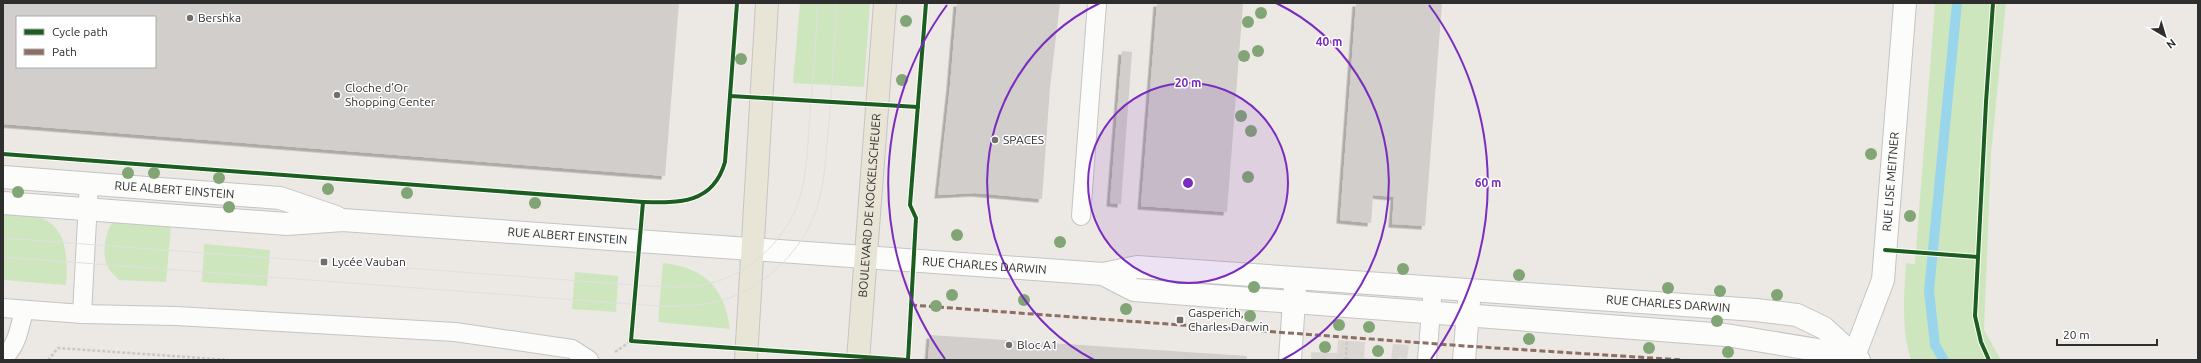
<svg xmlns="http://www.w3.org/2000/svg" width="2201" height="363" font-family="Ubuntu,sans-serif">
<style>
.green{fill:#cee6be}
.plaza{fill:#dad6d2}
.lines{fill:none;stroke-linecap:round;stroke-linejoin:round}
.stream{stroke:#99d6ec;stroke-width:10}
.building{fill:#d1cecb;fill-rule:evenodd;filter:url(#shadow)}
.lane-casing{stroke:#c5c4c5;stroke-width:20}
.street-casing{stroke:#c5c4c5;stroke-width:24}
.primary-casing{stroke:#c6c5c4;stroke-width:24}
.path{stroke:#c9c9c8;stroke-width:2.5;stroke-dasharray:3 2;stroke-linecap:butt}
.lane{stroke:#fcfcfb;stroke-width:18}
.street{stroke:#fcfcfb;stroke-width:22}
.primary{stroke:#e8e4d6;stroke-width:22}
.tram{stroke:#dfdfe1;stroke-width:1}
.quiet{stroke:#8d6e63;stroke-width:3;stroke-dasharray:6 3;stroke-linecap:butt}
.cycleway-casing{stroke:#fff;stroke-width:6}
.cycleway{stroke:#1b5e20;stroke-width:4}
.tree{fill:#82a575}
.ring{fill:none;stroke:#7b2cbf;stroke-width:2}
.poi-dot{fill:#706f6e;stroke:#fff;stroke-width:1.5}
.labels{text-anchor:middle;stroke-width:3;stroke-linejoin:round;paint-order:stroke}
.poi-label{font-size:12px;fill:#2e2e2e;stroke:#fff;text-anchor:start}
.street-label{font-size:12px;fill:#2e2e2e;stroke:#fff}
.centre{fill:#7b2cbf;stroke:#fff;stroke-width:2}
.ring-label{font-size:12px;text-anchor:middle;font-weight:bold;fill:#7b2cbf;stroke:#fff;stroke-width:3;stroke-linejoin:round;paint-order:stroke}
</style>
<defs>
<filter id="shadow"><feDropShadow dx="-3.5" dy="3.5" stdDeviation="0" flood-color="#0004"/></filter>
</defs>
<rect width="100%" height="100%" fill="#ece8e4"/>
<g class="green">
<polygon points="800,3 870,3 864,87 793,83"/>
<path d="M 1935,3 L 2006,3 L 1991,154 L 1984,330 L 2001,360 L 1911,360 C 1901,327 1904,297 1906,263 L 1915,264 Z"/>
<path d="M 3,214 C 14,215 26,215 37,217 C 68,224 68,260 66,285 L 3,280 Z"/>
<path d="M 113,222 L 171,226 L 166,282 L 119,280 C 115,276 109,271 107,265 C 102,254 105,231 113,222 Z"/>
<polygon points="204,244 270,250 267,286 202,282"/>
<path d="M 663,263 C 704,268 724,286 730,329 L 658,322 Z"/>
<polygon points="575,272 618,276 616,312 572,309"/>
<polygon points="1172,280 1272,284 1272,292 1171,284"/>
</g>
<polygon class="plaza" points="1338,340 1365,342 1364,358 1391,359 1393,344 1409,345 1407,359 1398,358 1397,360 1311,360 1311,352 1337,353"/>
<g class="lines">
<polyline class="stream" points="1944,360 1935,345 1929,291 1957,3"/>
</g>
<g class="building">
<path d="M 3,3 L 679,3 L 665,176 L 3,124 ZM 17,17 L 155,17 L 155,67 L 17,67 Z"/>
<polygon points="957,3 1060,3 1050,87 1042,199 975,193 938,195 950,86"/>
<polygon points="1157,3 1243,3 1227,212 1141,206"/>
<polygon points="1356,3 1442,3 1425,226 1392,224 1394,197 1373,195 1371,223 1340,220"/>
<polygon points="1122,51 1132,52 1121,204 1110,203"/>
<polygon points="930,335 1247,356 1246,360 928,360"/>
</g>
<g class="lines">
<g class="lane-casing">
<g id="lane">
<polyline points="1081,216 1097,3"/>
<polyline points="3,308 82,314 176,316 455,332 572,349 589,360"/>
<polyline points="82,314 89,183"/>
<path d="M 3,358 C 17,347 20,326 24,310"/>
<polyline points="1427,360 1433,287"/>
</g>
</g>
<g class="street-casing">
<g id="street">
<path id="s1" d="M 3,177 L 280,198 L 336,217"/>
<path id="s2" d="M 3,203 L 287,224 L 343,220 L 1103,274 L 1137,267 L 1756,310 L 1797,315 L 1824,328 L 1859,360"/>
<polyline points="1103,274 1134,290 1726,335 1854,356"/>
<path id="s3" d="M 1854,356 L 1883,280 L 1905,3"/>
<polyline points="1290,360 1295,287"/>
<polyline points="1464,360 1469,301"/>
</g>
</g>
<g class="primary-casing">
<g id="primary">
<polyline points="746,360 767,3"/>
<path id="s4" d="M 858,360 L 885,3"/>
</g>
</g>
<g class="path">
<polyline points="615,352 631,341"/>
<polyline points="1346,359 1353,360"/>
<polyline points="48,360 58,348 229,360"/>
<polyline points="1346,360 1347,337"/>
</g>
<use href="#lane" class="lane"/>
<use href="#street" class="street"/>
<use href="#primary" class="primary"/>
<g class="tram">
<path d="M 3,238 L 635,285 C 657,286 680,289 702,285 C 741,279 777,249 794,213 C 808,183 807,147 810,115 C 813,78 816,40 818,3"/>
<path d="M 3,257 L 617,303 C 648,305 680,309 711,303 C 753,295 791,263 810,225 C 824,198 825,163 828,133 C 832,90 834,46 837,3"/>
</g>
<polyline class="quiet" points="911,305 1465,346 1683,360"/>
<g class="cycleway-casing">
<g id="cycleway">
<polyline points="730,96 918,107"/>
<path d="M 3,154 L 643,202 C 679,203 713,204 725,162 L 737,3"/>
<polyline points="643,202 631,341 908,360 916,218 910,205 926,3"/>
<polyline points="1885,250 1978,257"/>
<polyline points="1989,360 1981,342 1975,316 1986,102 1993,3"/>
</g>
</g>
<use href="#cycleway" class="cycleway"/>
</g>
<g class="tree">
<circle cx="1261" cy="13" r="6"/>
<circle cx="906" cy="21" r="6"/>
<circle cx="1248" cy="22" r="6"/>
<circle cx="1258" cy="51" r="6"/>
<circle cx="1244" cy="56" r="6"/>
<circle cx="741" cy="59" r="6"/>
<circle cx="902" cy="80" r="6"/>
<circle cx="1241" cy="116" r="6"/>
<circle cx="1251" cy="131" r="6"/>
<circle cx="1871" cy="154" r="6"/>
<circle cx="128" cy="173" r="6"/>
<circle cx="154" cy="173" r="6"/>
<circle cx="1248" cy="177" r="6"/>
<circle cx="219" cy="178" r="6"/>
<circle cx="328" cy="189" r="6"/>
<circle cx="18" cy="192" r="6"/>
<circle cx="407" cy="193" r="6"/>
<circle cx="535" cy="203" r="6"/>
<circle cx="229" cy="207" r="6"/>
<circle cx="1910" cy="216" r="6"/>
<circle cx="957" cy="235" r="6"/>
<circle cx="1060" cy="242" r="6"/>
<circle cx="1403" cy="269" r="6"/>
<circle cx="1519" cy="275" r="6"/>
<circle cx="1254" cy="287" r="6"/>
<circle cx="1668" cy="288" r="6"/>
<circle cx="1720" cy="291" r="6"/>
<circle cx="952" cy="295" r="6"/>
<circle cx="1777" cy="295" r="6"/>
<circle cx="1024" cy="300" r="6"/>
<circle cx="936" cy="306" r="6"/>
<circle cx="1126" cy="309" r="6"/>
<circle cx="1250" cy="316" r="6"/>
<circle cx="1717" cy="321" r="6"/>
<circle cx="1339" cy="325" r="6"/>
<circle cx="1369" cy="327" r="6"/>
<circle cx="1529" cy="339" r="6"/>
<circle cx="1325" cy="347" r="6"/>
<circle cx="1649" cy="348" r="6"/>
<circle cx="1378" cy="351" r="6"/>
<circle cx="1728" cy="352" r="6"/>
</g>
<circle cx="1188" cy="183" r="100" fill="#7b2cbf" fill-opacity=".12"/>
<g class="ring">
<circle cx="1188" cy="183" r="100"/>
<path d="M1094 360A200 200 0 0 1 1100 3M1276 3A200 200 0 0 1 1282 360"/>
<path d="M945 359A300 300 0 0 1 947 5M1429 5A300 300 0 0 1 1431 359"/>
</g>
<g class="poi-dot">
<circle cx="190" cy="18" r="4"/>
<circle cx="337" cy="95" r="4"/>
<circle cx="995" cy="140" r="4"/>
<rect x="320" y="258" width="8" height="8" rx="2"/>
<rect x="1176" y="316" width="8" height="8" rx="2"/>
<circle cx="1009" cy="345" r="4"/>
</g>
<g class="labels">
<g class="poi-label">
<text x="198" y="22">Bershka</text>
<text x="345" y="92">Cloche d’Or<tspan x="345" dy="14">Shopping Center</tspan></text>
<text x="1003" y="144">SPACES</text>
<text x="332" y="266">Lycée Vauban</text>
<text x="1188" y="317">Gasperich,<tspan x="1188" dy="14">Charles Darwin</tspan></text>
<text x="1017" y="349">Bloc A1</text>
</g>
<g class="street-label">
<text dy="4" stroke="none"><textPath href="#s3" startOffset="180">RUE LISE MEITNER</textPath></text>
<text dy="4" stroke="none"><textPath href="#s1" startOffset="172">RUE ALBERT EINSTEIN</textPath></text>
<text dy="4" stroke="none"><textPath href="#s4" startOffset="155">BOULEVARD DE KOCKELSCHEUER</textPath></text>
<text dy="4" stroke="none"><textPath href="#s2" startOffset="566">RUE ALBERT EINSTEIN</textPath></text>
<text dy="4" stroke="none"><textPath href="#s2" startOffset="984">RUE CHARLES DARWIN</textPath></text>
<text dy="4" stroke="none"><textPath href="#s2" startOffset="1670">RUE CHARLES DARWIN</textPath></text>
</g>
</g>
<circle cx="1188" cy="183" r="6" class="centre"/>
<g class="ring-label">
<text x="1329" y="46">40 m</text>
<text x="1188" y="87">20 m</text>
<text x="1488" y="187">60 m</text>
</g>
<rect width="2201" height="363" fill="none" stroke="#2e2e2e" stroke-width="8"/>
<rect x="16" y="16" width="140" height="52" fill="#ffffff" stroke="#ababab"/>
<rect x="24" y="29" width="20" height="6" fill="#1b5e20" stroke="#ababab"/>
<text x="52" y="36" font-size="12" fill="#2e2e2e">Cycle path</text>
<rect x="24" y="49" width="20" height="6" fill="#8d6e63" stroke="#ababab"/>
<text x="52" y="56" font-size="12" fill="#2e2e2e">Path</text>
<g transform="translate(2165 36) rotate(142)" stroke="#ffffff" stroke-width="3" paint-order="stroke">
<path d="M0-3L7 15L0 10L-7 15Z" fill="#2e2e2e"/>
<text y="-6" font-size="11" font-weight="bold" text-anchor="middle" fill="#2e2e2e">N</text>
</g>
<path d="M2057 339v6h100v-6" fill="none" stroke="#2e2e2e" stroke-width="2"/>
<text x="2063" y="339" font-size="12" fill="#2e2e2e" stroke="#ffffff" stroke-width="3" paint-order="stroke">20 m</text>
</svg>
